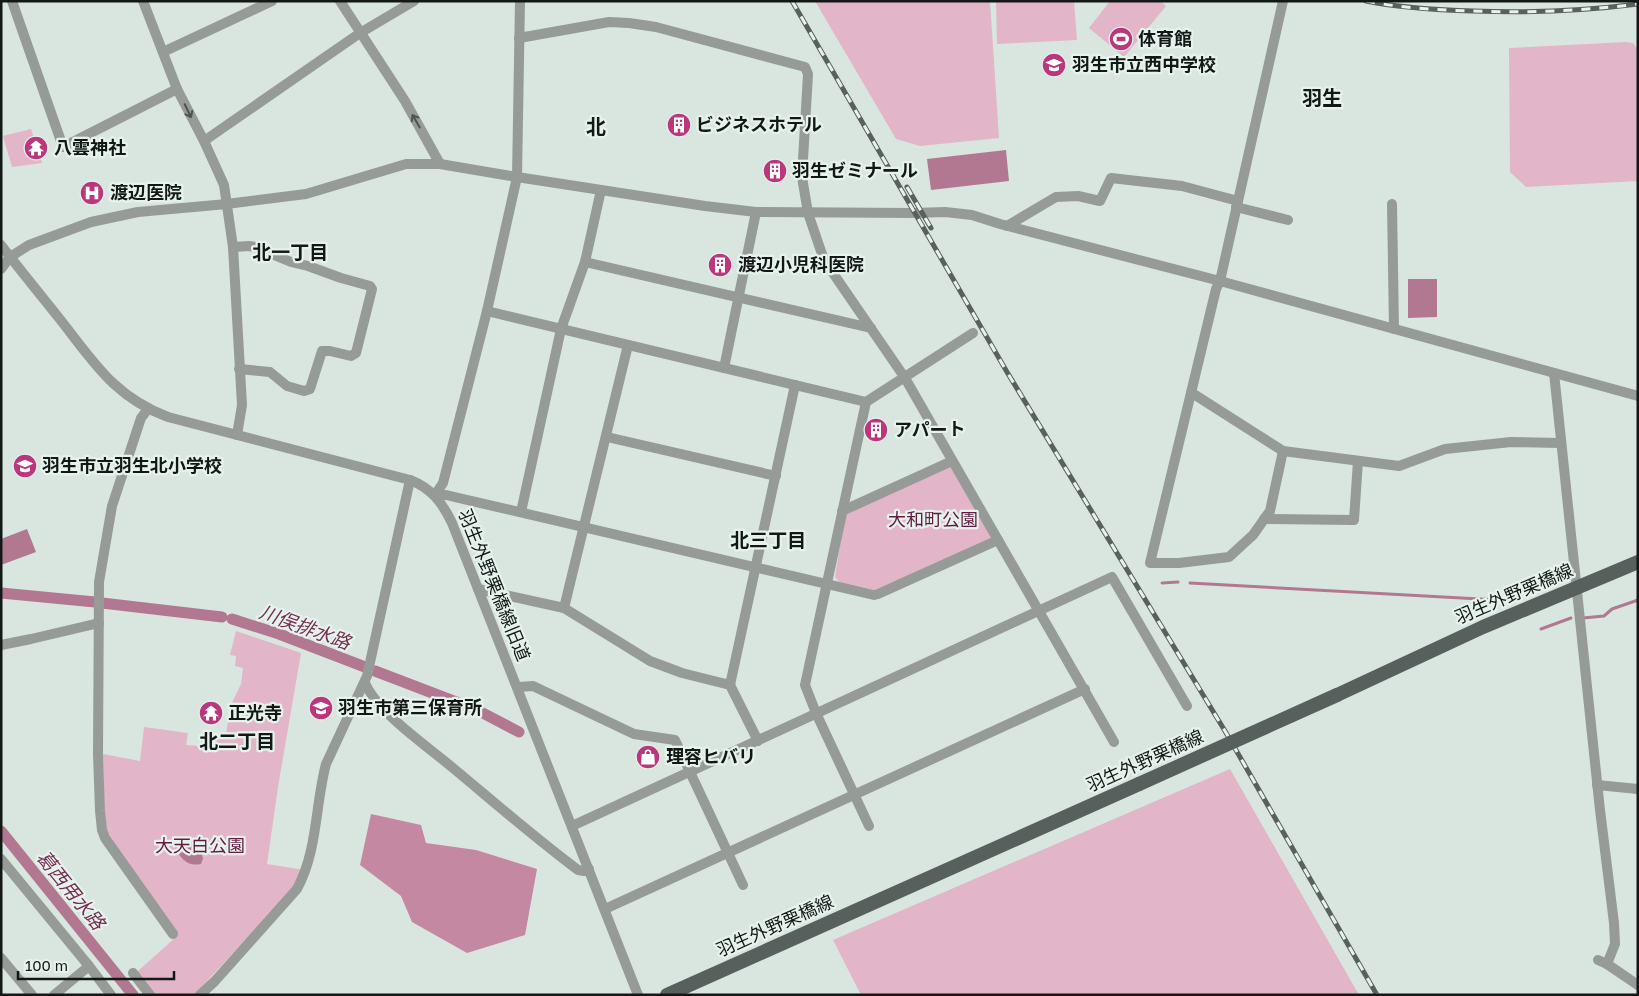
<svg xmlns="http://www.w3.org/2000/svg" width="1639" height="996" font-family="'Golos Text','Noto Sans JP',sans-serif">
<style>
.green{fill:#e2b5c8}
.forest{fill:#c488a2}
.water{fill:#b27891}
.lines{fill:none;stroke-linecap:round;stroke-linejoin:round}
.stream{stroke:#b27891;stroke-width:3}
.canal{stroke:#b27891;stroke-width:11}
.minor{stroke:#969b98;stroke-width:10}
.major{stroke:#57605c;stroke-width:14}
.rail-casing{stroke:#59605d;stroke-width:5}
.rail{stroke:#e6f3ed;stroke-width:3;stroke-dasharray:9;stroke-linecap:butt}
.major-bridge{stroke:#57605c;stroke-width:14}
.oneway{stroke:#4e5350}
.labels{text-anchor:middle;stroke-width:4.5;stroke-linejoin:round;paint-order:stroke}
.poi-label{font-size:18px;font-weight:bold;fill:#131816;stroke:#e6f3ed;text-anchor:start}
.park-label{font-size:18px;fill:#621b40;stroke:#e6f3ed}
.street-label{font-size:18px;fill:#131816;stroke:#e6f3ed}
.neighbourhood-label{font-size:19px;font-weight:bold;fill:#131816;stroke:#e6f3ed}
.water-label{font-size:19px;font-style:italic;fill:#752d51;stroke:#e6f3ed}
.quarter-label{font-size:20px;font-weight:bold;fill:#131816;stroke:#e6f3ed}
</style>
<rect width="100%" height="100%" fill="#d9e6df"/>
<g class="green">
<polygon points="815,1 990,1 999,138 920,146 896,139"/>
<polygon points="996,1 1074,1 1077,40 997,44"/>
<polygon points="1110,1 1160,1 1166,6 1124,57 1089,28"/>
<polygon points="1626,42 1633,43 1638,50 1638,181 1526,187 1510,172 1509,48"/>
<polygon points="31,129 42,163 12,167 3,136"/>
<polygon points="951,465 995,538 875,590 839,582 835,577 845,514"/>
<polygon points="236,631 301,653 278,787 267,864 304,870 297,884 194,995 154,995 138,974 138,971 176,937 105,829 103,754 140,761 144,727 188,733 186,745 213,747 217,734 226,735 230,707 241,684 243,668 235,666 236,656 230,655"/>
<polygon points="1230,769 1359,995 861,995 833,940"/>
</g>
<polygon class="forest" points="371,814 421,825 426,843 476,850 537,869 525,935 467,953 412,922 401,896 360,865"/>
<g class="water">
<polygon points="1006,150 1009,181 931,190 927,159"/>
<polygon points="1408,279 1437,279 1437,317 1408,318"/>
<polygon points="27,529 36,552 1,565 1,539"/>
<path d="M 188,840 L 197,844 L 203,858 L 201,864 C 187,867 180,858 175,847 L 178,842 Z"/>
</g>
<g class="lines">
<g class="stream">
<polyline points="1162,583 1178,582"/>
<polyline points="1190,583 1498,600"/>
<polyline points="1583,618 1604,616 1612,609 1638,600"/>
<polyline points="1541,629 1571,618"/>
</g>
<g class="canal">
<polyline points="1,593 95,602"/>
<polyline points="102,603 222,617"/>
<polyline points="232,619 279,634 365,667"/>
<polyline points="375,671 477,710 519,732"/>
<polyline points="1,831 133,995"/>
</g>
<g class="minor">
<polyline points="12,1 63,147 177,89"/>
<polyline points="143,1 177,89 204,141 224,185 233,247 242,405 237,435"/>
<polyline points="340,1 405,101 440,164"/>
<polyline points="1283,1 1220,281 1216,289 1150,563 1179,563 1229,557 1253,535 1270,511 1283,451"/>
<polyline points="519,38 609,22 629,23 656,27 805,67 808,74 802,177 808,213 824,260 905,378 1114,742"/>
<polyline points="163,52 272,1"/>
<polyline points="204,141 360,33 414,1"/>
<polyline points="1392,204 1394,329"/>
<polyline points="1236,207 1288,220"/>
<polyline points="1007,226 1056,197 1078,196 1100,201 1111,178 1182,186 1238,201"/>
<path d="M 1,245 C 20,270 40,294 59,318 C 93,361 114,397 168,417 L 410,480 C 431,488 442,502 452,523 L 638,995"/>
<polyline points="233,247 249,246 255,247 291,262 308,266 341,278 370,286 372,289 356,353 351,356 330,351 322,351 310,389 304,391 287,386 270,372 239,369"/>
<polyline points="585,262 871,328"/>
<polyline points="1,269 10,257 29,245 91,222 138,212 227,204 306,194 406,164 440,164 517,177 705,206 756,212 914,213 945,212 972,215 1000,224 1220,281 1638,396"/>
<polyline points="487,311 866,402"/>
<polyline points="724,368 756,212"/>
<polyline points="1554,373 1600,810 1614,923 1615,944 1607,964"/>
<polyline points="1192,393 1283,451 1399,466 1445,449 1511,442 1561,443"/>
<polyline points="148,409 141,418 112,506 99,582 98,754 100,811 102,830 105,838 173,934"/>
<polyline points="607,437 776,476"/>
<polyline points="435,495 446,495 874,595 878,594 998,540"/>
<polyline points="435,495 443,483 487,311 517,177 520,1"/>
<polyline points="842,511 952,461"/>
<polyline points="521,512 561,329 585,262 601,190"/>
<polyline points="1264,519 1354,520 1358,461"/>
<polyline points="478,589 564,608 650,661 682,673 730,685 758,741"/>
<polyline points="564,608 628,345"/>
<polyline points="1,645 31,639 99,623"/>
<path d="M 365,683 C 378,713 427,746 453,768 C 494,802 535,838 578,870 L 584,871 L 589,869"/>
<polyline points="730,685 795,385"/>
<polyline points="518,687 533,686 634,734 675,740 743,885"/>
<polyline points="1597,785 1638,789"/>
<polyline points="572,826 1112,577 1187,706"/>
<polyline points="869,826 816,713 805,685 866,402 973,333"/>
<polyline points="1,859 89,966 111,995"/>
<polyline points="605,909 1085,689"/>
<polyline points="1,958 32,995"/>
<polyline points="1598,960 1607,964 1638,985"/>
<polyline points="133,973 150,995"/>
<polyline points="54,995 89,966"/>
<path d="M 200,995 L 215,981 L 297,889 C 318,850 315,805 326,764 L 367,676 L 410,480"/>
</g>
<g class="major">
<polyline points="1337,695 1483,627 1638,562"/>
<polyline points="667,995 1139,784"/>
</g>
<g class="rail-casing">
<g id="rail">
<polyline points="792,1 1007,372 1225,731 1377,995"/>
<path d="M 1366,1 C 1401,8 1438,10 1473,11 C 1528,13 1583,11 1638,4"/>
<polyline points="907,187 931,228"/>
</g>
</g>
<use href="#rail" class="rail"/>
<polyline class="major-bridge" points="1139,784 1337,695"/>
</g>
<defs><path id="oneway-shaft" d="M-6 0H5M1.5-3L5.5 0L1.5 3" fill="none" stroke-width="1.6" stroke-linecap="round" stroke-linejoin="round" transform="scale(1.25)"/></defs>
<g class="oneway">
<use href="#oneway-shaft" transform="translate(188 111) rotate(64)"/>
<use href="#oneway-shaft" transform="translate(416 121) rotate(-120)"/>
</g>
<defs>
<g id="stadium-disc" transform="scale(1.25)"><circle r="9.5" fill="#bb377d" stroke="#e6f3ed"/><path d="M0-5a6.5 5 0 1 0 0 10a6.5 5 0 1 0 0-10ZM-3.5-1.8h7v3.6h-7Z" fill="#fff"/></g>
<g id="school-disc" transform="scale(1.25)"><circle r="9.5" fill="#bb377d" stroke="#e6f3ed"/><path d="M0-5L7-2L0 1L-7-2ZM-4 1L0 2.5L4 1V4Q0 6-4 4Z" fill="#fff"/></g>
<g id="building-disc" transform="scale(1.25)"><circle r="9.5" fill="#bb377d" stroke="#e6f3ed"/><path d="M-4-6H4V6H1V3H-1V6H-4ZM-2.5-4.3h1.7v1.8h-1.7ZM.8-4.3h1.7v1.8H.8ZM-2.5-1h1.7V.8h-1.7ZM.8-1h1.7V.8H.8Z" fill="#fff"/></g>
<g id="temple-disc" transform="scale(1.25)"><circle r="9.5" fill="#bb377d" stroke="#e6f3ed"/><path d="M0-6L5-2H3V0L6.5 2.5H4V6H1.5V3h-3V6H-4V2.5H-6.5L-3 0V-2H-5Z" fill="#fff"/></g>
<g id="hospital-disc" transform="scale(1.25)"><circle r="9.5" fill="#bb377d" stroke="#e6f3ed"/><path d="M-5-5h3v3.5h4V-5h3V5h-3V1.5h-4V5h-3Z" fill="#fff"/></g>
<g id="shop-disc" transform="scale(1.25)"><circle r="9.5" fill="#bb377d" stroke="#e6f3ed"/><path d="M-5-2.5h2.3a2.7 3.5 0 0 1 5.4 0H5L5.5 6h-11ZM-1.5-2.5h3a1.5 2.3 0 0 0-3 0Z" fill="#fff"/></g>
</defs>
<g fill-rule="evenodd">
<use href="#stadium-disc" x="1121" y="39"/>
<use href="#school-disc" x="1054" y="65"/>
<use href="#building-disc" x="679" y="125"/>
<use href="#temple-disc" x="36" y="148"/>
<use href="#building-disc" x="775" y="171"/>
<use href="#hospital-disc" x="92" y="193"/>
<use href="#building-disc" x="720" y="265"/>
<use href="#building-disc" x="876" y="430"/>
<use href="#school-disc" x="25" y="466"/>
<use href="#school-disc" x="321" y="708"/>
<use href="#temple-disc" x="211" y="713"/>
<use href="#shop-disc" x="648" y="757"/>
</g>
<g class="labels">
<g class="poi-label">
<text x="1138" y="45">体育館</text>
<text x="1072" y="71">羽生市立西中学校</text>
<text x="696" y="131">ビジネスホテル</text>
<text x="54" y="154">八雲神社</text>
<text x="792" y="177">羽生ゼミナール</text>
<text x="110" y="199">渡辺医院</text>
<text x="738" y="271">渡辺小児科医院</text>
<text x="894" y="436">アパート</text>
<text x="42" y="472">羽生市立羽生北小学校</text>
<text x="338" y="714">羽生市第三保育所</text>
<text x="228" y="719">正光寺</text>
<text x="666" y="763">理容ヒバリ</text>
</g>
<g class="park-label">
<text x="933" y="526">大和町公園</text>
<text x="200" y="852">大天白公園</text>
</g>
<g class="street-label">
<text transform="translate(494 585) rotate(68)" y="6">羽生外野栗橋線旧道</text>
<text transform="translate(1514 594) rotate(-23)" y="6">羽生外野栗橋線</text>
<text transform="translate(1145 761) rotate(-24)" y="6">羽生外野栗橋線</text>
<text transform="translate(775 926) rotate(-24)" y="6">羽生外野栗橋線</text>
</g>
<g class="neighbourhood-label">
<text x="290" y="259">北一丁目</text>
<text x="768" y="547">北三丁目</text>
<text x="237" y="748">北二丁目</text>
</g>
<g class="water-label">
<text transform="translate(305 627) rotate(20)" y="7">川俣排水路</text>
<text transform="translate(71 890) rotate(51)" y="7">葛西用水路</text>
</g>
<g class="quarter-label">
<text x="1322" y="105">羽生</text>
<text x="596" y="134">北</text>
</g>
</g>
<rect width="1639" height="996" fill="none" stroke="#131816" stroke-width="5"/>
<path d="M18 971v8h156v-8" fill="none" stroke="#131816" stroke-width="2.5"/>
<text x="25" y="971" font-size="15" fill="#131816" stroke="#e6f3ed" stroke-width="4" paint-order="stroke">100 m</text>
</svg>
